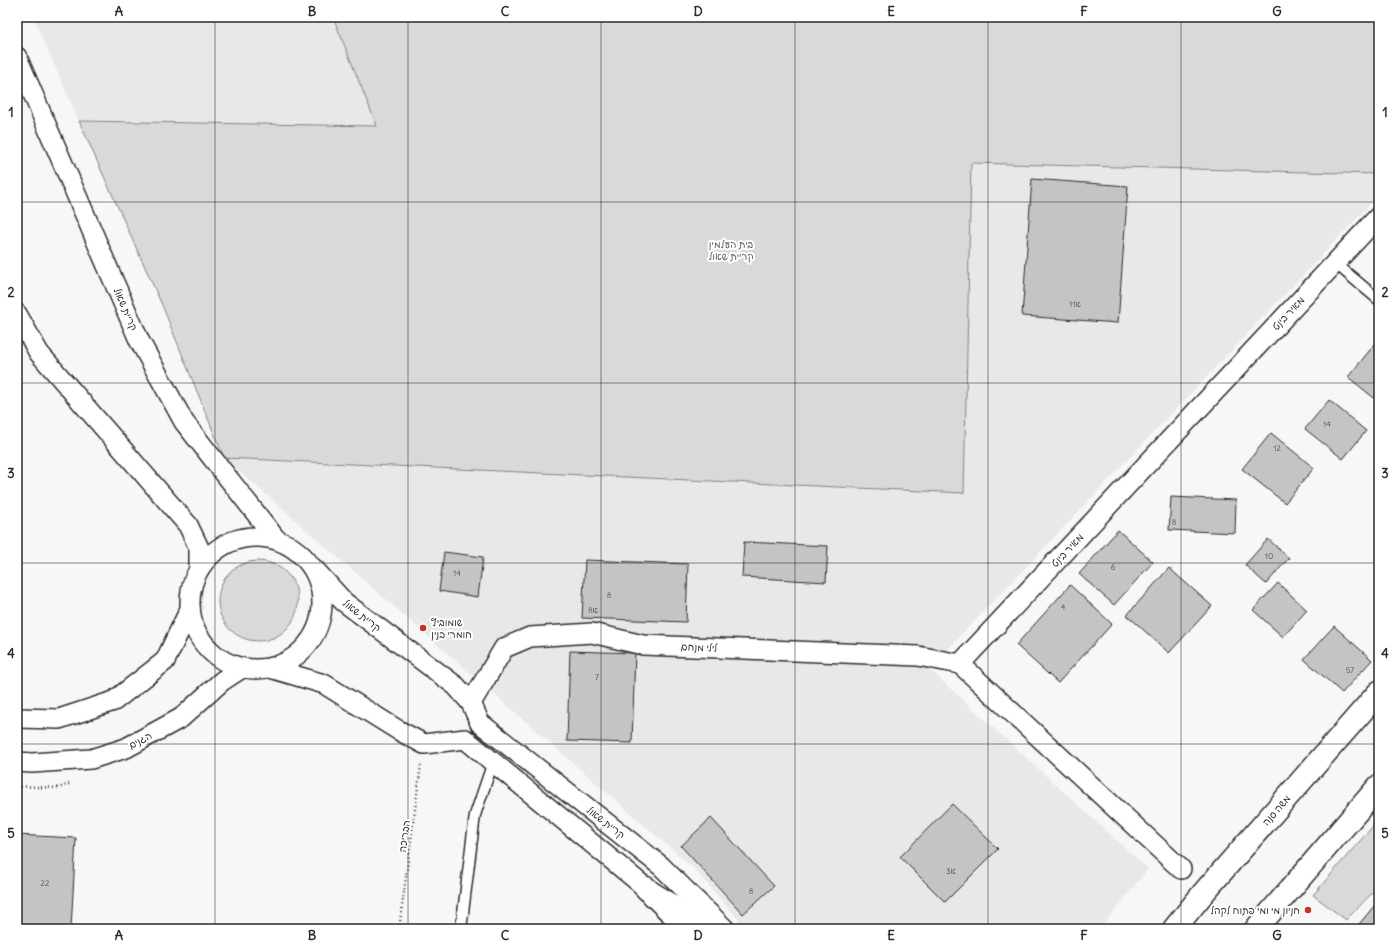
<svg xmlns="http://www.w3.org/2000/svg" width="1396" height="946" font-family="Delius,'Playpen Sans Hebrew',sans-serif">
<style>
.built{fill:#e8e8e8}
.green{fill:#d9d9d9;stroke:#828282}
.building{fill:#c4c4c4;stroke:#2b2b2b}
.lines{fill:none;stroke-linecap:round;stroke-linejoin:round}
.service-casing{stroke:#2b2b2b;stroke-width:13}
.minor-casing{stroke:#2b2b2b;stroke-width:22}
.secondary-casing{stroke:#2b2b2b;stroke-width:25}
.primary-casing{stroke:#2b2b2b;stroke-width:25}
.path{stroke:#2b2b2b;stroke-width:2.5;stroke-dasharray:1 3;stroke-linecap:butt}
.service{stroke:#fff;stroke-width:10}
.minor{stroke:#fff;stroke-width:19}
.secondary{stroke:#fff;stroke-width:22}
.primary{stroke:#fff;stroke-width:22}
.grid{fill:none;stroke:#2b2b2b;stroke-width:1;stroke-opacity:0.55}
.poi-dot{fill:#c8321e;stroke:#fff;stroke-width:1.5}
.labels{text-anchor:middle;stroke-width:4;stroke-linejoin:round;paint-order:stroke}
.number-label{font-size:8px;fill:#515151}
.park-label{font-size:10px;fill:#565656;stroke:#fff}
.street-label{font-size:10px;fill:#2b2b2b;stroke:#fff}
.poi-label{font-size:10px;fill:#2b2b2b;stroke:#fff;text-anchor:start}
.neatline{fill:none;stroke:#2b2b2b;stroke-width:1.5}
.grid-label{font-size:13px;text-anchor:middle;font-weight:bold;fill:#2b2b2b}
</style>
<rect width="100%" height="100%" fill="#f7f7f7"/>
<filter id="ink" filterUnits="userSpaceOnUse"><feTurbulence type="fractalNoise" baseFrequency=".025" numOctaves="2"/><feDisplacementMap in="SourceGraphic" scale="8" xChannelSelector="R" yChannelSelector="G"/><feConvolveMatrix kernelMatrix="1 2 1 2 8 2 1 2 1" color-interpolation-filters="sRGB"/></filter>
<g filter="url(#ink)">
<g class="built">
<polygon points="33,17 333,17 377,126 79,121"/>
<polygon points="971,163 1379,174 1379,195 929,669 1148,869 1100,929 747,929 692,867 224,458 963,493"/>
</g>
<g class="green">
<polygon points="333,17 1379,17 1379,174 971,163 964,493 224,458 162,305 79,121 377,126"/>
<circle cx="258" cy="601" r="40"/>
<polygon points="1379,819 1379,886 1346,920 1313,895"/>
</g>
<g class="building">
<polygon points="1032,179 1128,186 1118,323 1022,316"/>
<polygon points="1379,339 1379,402 1348,377"/>
<polygon points="1329,400 1366,431 1343,459 1305,429"/>
<polygon points="1271,433 1314,468 1285,503 1242,469"/>
<polygon points="1171,497 1236,500 1235,533 1169,530"/>
<polygon points="1118,530 1153,562 1114,605 1079,574"/>
<polygon points="1268,539 1289,558 1266,584 1245,565"/>
<polygon points="744,542 828,546 826,582 742,577"/>
<polygon points="444,552 483,557 478,597 439,591"/>
<polygon points="585,560 688,564 686,622 582,618"/>
<polygon points="1169,568 1212,606 1169,653 1127,615"/>
<polygon points="1278,583 1307,610 1283,637 1253,610"/>
<polygon points="1070,585 1112,624 1058,683 1016,645"/>
<polygon points="1334,626 1372,660 1342,693 1304,659"/>
<polygon points="570,651 635,653 632,743 567,741"/>
<polygon points="952,804 998,849 945,902 900,857"/>
<polygon points="711,818 774,886 743,914 681,846"/>
<polygon points="17,835 76,838 71,929 17,929"/>
<polygon points="1379,900 1379,929 1355,929"/>
</g>
<g class="lines">
<g class="service-casing">
<g id="service">
<polyline points="1335,263 1379,300"/>
<polyline points="461,929 475,815 493,762"/>
</g>
</g>
<g class="minor-casing">
<g id="minor">
<polyline points="17,57 139,340 184,422 276,539"/>
<polyline points="17,314 39,353 188,525 199,548 199,568"/>
<circle cx="256" cy="603" r="66"/>
<polyline points="314,569 344,602 456,686 471,703 480,723 661,866 725,929"/>
<polyline points="960,664 1379,216"/>
<polyline points="960,664 1181,869"/>
<polyline points="270,668 324,684 398,730 424,744 465,739 646,888 714,929"/>
<polyline points="471,703 504,648 530,637 592,633 643,645 918,656 960,664"/>
<polyline points="17,718 59,719 114,701 165,661 190,609"/>
<polyline points="17,762 32,763 91,759 126,748 181,718 222,681 242,668"/>
</g>
</g>
<g class="secondary-casing">
<polyline id="secondary" points="646,888 688,929"/>
</g>
<g class="primary-casing">
<g id="primary">
<polyline points="1174,929 1205,891 1379,692"/>
<polyline points="1256,929 1379,786"/>
</g>
</g>
<g class="path">
<polyline points="17,786 58,788 72,783"/>
<polyline points="399,929 421,765"/>
</g>
<use href="#service" class="service"/>
<use href="#minor" class="minor"/>
<use href="#secondary" class="secondary"/>
<use href="#primary" class="primary"/>
</g>
</g>
<path class="grid" d="M 215,17 L 215,929M 408,17 L 408,929M 601,17 L 601,929M 795,17 L 795,929M 988,17 L 988,929M 1181,17 L 1181,929M 17,202 L 1379,202M 17,383 L 1379,383M 17,563 L 1379,563M 17,744 L 1379,744"/>
<g class="poi-dot">
<circle cx="423" cy="628" r="4"/>
<circle cx="1308" cy="910" r="4"/>
</g>
<g class="labels">
<g class="number-label">
<text x="1075" y="307">11א</text>
<text x="1327" y="427">14</text>
<text x="1277" y="451">12</text>
<text x="1174" y="525">8</text>
<text x="1269" y="559">10</text>
<text x="1113" y="570">6</text>
<text x="457" y="576">14</text>
<text x="609" y="598">8</text>
<text x="1063" y="610">4</text>
<text x="593" y="613">8א</text>
<text x="1350" y="673">57</text>
<text x="597" y="680">7</text>
<text x="951" y="874">3א</text>
<text x="45" y="886">22</text>
<text x="751" y="894">8</text>
</g>
<g class="park-label">
<text x="731" y="248">בית העלמין<tspan x="731" dy="12">קריית שאול</tspan></text>
</g>
<g class="street-label">
<text transform="translate(126 309) rotate(67)" y="4">קריית שאול</text>
<text transform="translate(1288 313) rotate(-47)" y="4">מאיר בינט</text>
<text transform="translate(1067 550) rotate(-47)" y="4">מאיר בינט</text>
<text transform="translate(362 615) rotate(38)" y="4">קריית שאול</text>
<text transform="translate(699 647) rotate(2)" y="4">לילי מנחם</text>
<text transform="translate(140 740) rotate(-28)" y="4">הגנים</text>
<text transform="translate(1276 810) rotate(-49)" y="4">משה סנה</text>
<text transform="translate(606 822) rotate(38)" y="4">קריית שאול</text>
<text transform="translate(404 836) rotate(-82)" y="4">הבריכה</text>
</g>
<g class="poi-label">
<text x="431" y="626">שומוביץ<tspan x="431" dy="12">חומרי בנין</tspan></text>
<text x="1300" y="914" text-anchor="end">חניון מי ומי פתוח לקהל</text>
</g>
</g>
<rect width="1396" height="946" fill="none" stroke="#fff" stroke-width="44"/>
<rect x="22" y="22" width="1352" height="902" class="neatline"/>
<g class="grid-label">
<text x="119" y="16">A</text>
<text x="312" y="16">B</text>
<text x="505" y="16">C</text>
<text x="698" y="16">D</text>
<text x="891" y="16">E</text>
<text x="1084" y="16">F</text>
<text x="1277" y="16">G</text>
<text x="11" y="117">1</text>
<text x="1385" y="117">1</text>
<text x="11" y="297">2</text>
<text x="1385" y="297">2</text>
<text x="11" y="478">3</text>
<text x="1385" y="478">3</text>
<text x="11" y="658">4</text>
<text x="1385" y="658">4</text>
<text x="11" y="838">5</text>
<text x="1385" y="838">5</text>
<text x="119" y="940">A</text>
<text x="312" y="940">B</text>
<text x="505" y="940">C</text>
<text x="698" y="940">D</text>
<text x="891" y="940">E</text>
<text x="1084" y="940">F</text>
<text x="1277" y="940">G</text>
</g>
</svg>
